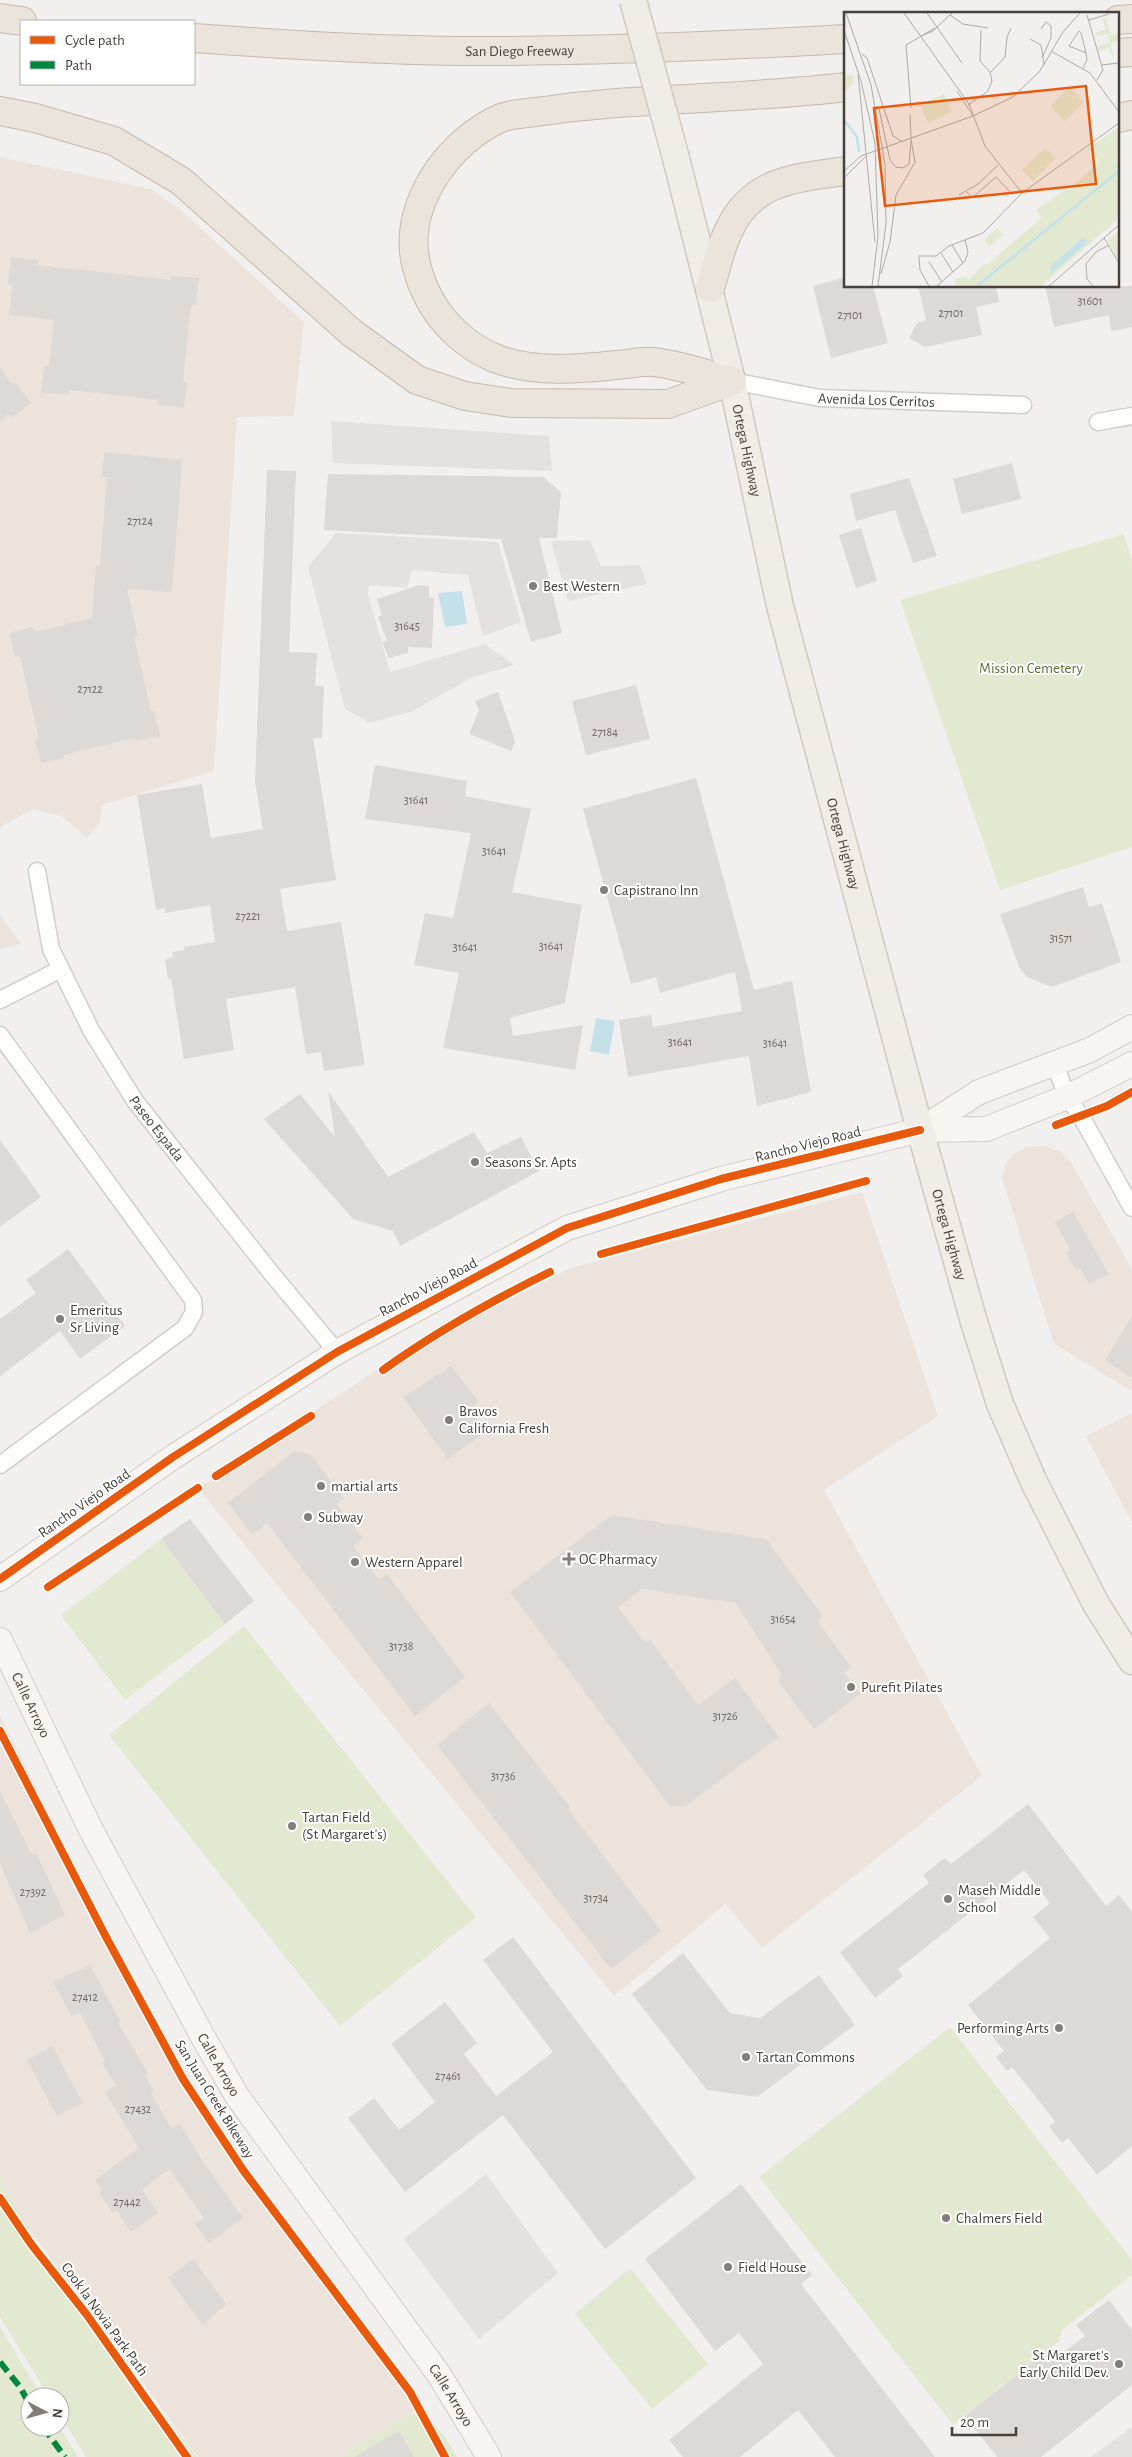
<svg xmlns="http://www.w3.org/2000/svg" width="1132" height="2457" font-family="'Alegreya Sans',sans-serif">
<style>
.commercial{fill:#ece3dd}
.green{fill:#e3e9d1}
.parking{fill:#e4e1df}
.water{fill:#c4e1ea}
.building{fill:#dcd9d7}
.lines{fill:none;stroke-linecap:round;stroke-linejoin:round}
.minor-casing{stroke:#d0cecc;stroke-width:19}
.secondary-casing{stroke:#d0ccc6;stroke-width:26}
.primary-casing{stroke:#d2c8be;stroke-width:29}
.motorway-casing{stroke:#c7b9ad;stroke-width:30}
.minor{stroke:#fdfdfc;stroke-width:16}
.secondary{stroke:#f7f4f1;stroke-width:24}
.primary{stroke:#f0ece7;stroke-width:26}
.motorway{stroke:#ebe4dd;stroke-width:28}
.primary-bridge-casing{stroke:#d2c8be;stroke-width:29;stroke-linecap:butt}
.primary-bridge{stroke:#f0ece7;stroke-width:26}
.quiet{stroke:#00873e;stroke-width:6;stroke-dasharray:12 6;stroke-linecap:butt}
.cycleway-casing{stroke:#fff;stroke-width:11}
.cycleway{stroke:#e8590c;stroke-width:8}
.poi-dot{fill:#847e7a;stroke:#fff;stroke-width:2}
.labels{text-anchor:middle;stroke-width:4;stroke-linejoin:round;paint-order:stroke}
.number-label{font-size:12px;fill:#6e6763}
.street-label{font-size:15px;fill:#48403b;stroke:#fff}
.poi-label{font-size:15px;fill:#48403b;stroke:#fff;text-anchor:start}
.park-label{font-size:15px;fill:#577334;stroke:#fff}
.inset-river{fill:none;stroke:#c4e1ea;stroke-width:2.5}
.inset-road{fill:none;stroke:#aeaaa6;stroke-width:1}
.view{fill:#e8590c;fill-opacity:0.15;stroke:#e8590c;stroke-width:2.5}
.inset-edge{fill:none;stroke:#48403b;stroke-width:2.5}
</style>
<rect width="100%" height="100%" fill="#f2f0ee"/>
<g class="commercial">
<polygon points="0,157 151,189 182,211 304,322 294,416 237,417 214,771 102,805 100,823 87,838 63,817 33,809 2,826 0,830"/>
<polygon points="0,914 21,944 0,949"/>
<polygon points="1045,1146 1060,1151 1070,1161 1132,1269 1132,1391 1054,1344 1002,1178 1006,1163 1015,1153 1027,1147"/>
<polygon points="862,1192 938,1416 824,1490 982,1776 762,1948 726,1904 614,1996 198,1488 384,1365 570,1268"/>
<polygon points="1132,1413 1132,1522 1086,1436"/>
<polygon points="0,1715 151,2016 188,2077 248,2168 421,2407 341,2457 198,2457 29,2229 0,2183"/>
</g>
<g class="green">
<polygon points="1124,534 1132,561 1132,847 1000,890 900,600"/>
<polygon points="161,1539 225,1624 125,1700 61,1615"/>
<polygon points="244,1626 476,1917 340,2026 109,1735"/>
<polygon points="950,2027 1132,2260 1132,2275 1062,2330 1059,2341 953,2425 759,2177"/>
<polygon points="0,2176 45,2260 197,2457 86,2457 60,2415 60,2397 49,2397 0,2317"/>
<polygon points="630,2268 708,2364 652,2409 575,2314"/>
<polygon points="0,2327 42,2397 30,2397 30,2427 60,2427 78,2457 0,2457"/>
<polygon points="419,2412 444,2435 457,2457 339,2457 408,2415"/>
</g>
<g class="parking">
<polygon points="331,421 549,436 552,471 333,463"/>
<polygon points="336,533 498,542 521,622 483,636 468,575 412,570 407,588 369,585 368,595 390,672 485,644 514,665 471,678 413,711 370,723 345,709 308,567"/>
<polygon points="590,540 601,566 640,565 647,584 568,601 551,541"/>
<polygon points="486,2174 558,2273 479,2339 404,2239"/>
<polygon points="1132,2427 1132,2457 1091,2457"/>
</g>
<g class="water">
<polygon points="462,591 467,624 445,627 438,593"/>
<polygon points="596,1018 615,1021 609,1055 590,1051"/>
</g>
<g class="building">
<polygon points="11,257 38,260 38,265 171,280 171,276 199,278 196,305 191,305 187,343 183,382 187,382 184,408 158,405 158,400 69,390 69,395 41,392 44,366 49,366 54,320 9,315 12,286 8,285"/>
<polygon points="846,277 846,286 873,286 888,343 831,358 813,286"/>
<polygon points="918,286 996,286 999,302 976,307 982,335 925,347 909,338 917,323 926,320"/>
<polygon points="1045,286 1132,286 1132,327 1111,331 1109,315 1054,327"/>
<polygon points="0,367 12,384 15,382 31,403 11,418 8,414 0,421"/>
<polygon points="104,452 182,460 172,592 127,589 138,636 134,637 151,711 154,710 160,736 136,741 135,738 63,755 64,758 41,763 35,740 39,739 20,656 15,657 9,633 33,627 35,632 92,618 96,565 100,566 107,477 102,477"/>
<polygon points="1012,463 1021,499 962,514 953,479"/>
<polygon points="267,470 296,471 289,652 317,653 315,686 324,686 322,738 313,738 336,880 280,889 287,931 341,922 365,1065 324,1071 321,1052 306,1054 295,987 226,999 234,1050 184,1059 171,978 168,979 165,959 173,957 172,952 185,950 184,947 215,942 210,905 165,913 165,908 156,910 137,795 202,784 211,838 263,829 255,781"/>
<polygon points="328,474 543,477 561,492 557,538 539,538 562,633 531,642 501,539 324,530"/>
<polygon points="909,478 937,556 913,563 895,510 856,521 850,494"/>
<polygon points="861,528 877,581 856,588 839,535"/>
<polygon points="419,585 429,586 429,598 434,598 432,648 408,647 408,653 389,658 382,642 387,641 378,617 382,615 377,599"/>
<polygon points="636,685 650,739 586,755 572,701"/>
<polygon points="498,692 515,741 511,751 469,734 479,710 475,701"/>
<polygon points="375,765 467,781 465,796 531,809 512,892 582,905 565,1003 510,1018 513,1036 583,1025 575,1070 443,1048 459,973 414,965 425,913 453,918 471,833 365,819"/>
<polygon points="696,778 754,990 792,981 811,1092 757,1106 749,1056 628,1077 619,1020 651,1015 653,1027 742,1011 735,972 660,993 656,977 631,984 583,809"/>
<polygon points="1083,887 1089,907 1102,903 1121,962 1052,987 1027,977 1019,967 1000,914"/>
<polygon points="328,1091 388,1177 474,1132 487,1153 521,1137 539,1171 400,1246 393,1231 353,1219 264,1119 300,1094 335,1137"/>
<polygon points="0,1140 41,1197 0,1227"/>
<polygon points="1073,1212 1109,1274 1089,1284 1080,1268 1076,1270 1066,1253 1070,1250 1055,1222"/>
<polygon points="68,1249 125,1326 80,1359 60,1331 0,1376 0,1319 36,1293 26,1280"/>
<polygon points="1132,1316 1132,1378 1105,1360"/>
<polygon points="451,1366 479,1402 470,1408 485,1432 448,1459 403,1397"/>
<polygon points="294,1451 311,1455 344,1498 336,1504 363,1538 353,1546 379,1580 387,1574 465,1677 415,1716 267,1523 252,1535 228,1503"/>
<polygon points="612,1515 766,1539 822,1615 818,1622 851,1667 844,1672 860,1694 814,1729 778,1681 781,1674 736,1603 642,1589 618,1607 645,1643 650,1640 698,1705 735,1678 779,1737 684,1807 669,1805 510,1592"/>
<polygon points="190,1519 254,1601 225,1624 161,1539"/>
<polygon points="489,1703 570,1807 568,1809 661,1931 611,1969 437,1745"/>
<polygon points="0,1791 32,1855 36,1853 65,1915 30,1933 0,1863"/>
<polygon points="1028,1804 1106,1906 1119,1895 1132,1912 1132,2146 1097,2175 1068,2138 1062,2143 1049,2126 1055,2121 1012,2067 1007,2071 996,2057 1004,2051 968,2005 1050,1938 1033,1917 1050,1903 1024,1870 898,1969 903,1976 875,1998 840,1952 929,1883 923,1875 945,1858 951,1864"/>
<polygon points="513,1937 696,2178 605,2249 503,2115 405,2192 348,2118 374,2098 399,2130 435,2102 391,2044 445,2002 477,2043 464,2054 496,2096 553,2052 483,1960"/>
<polygon points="683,1953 730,2013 760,2018 819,1975 855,2025 757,2097 707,2090 632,1994"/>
<polygon points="90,1965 120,2021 118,2023 148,2073 145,2075 154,2091 151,2094 172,2129 180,2124 203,2162 243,2218 209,2243 195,2224 204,2218 169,2169 142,2190 158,2213 131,2232 116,2210 113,2213 99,2193 102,2190 95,2180 139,2148 105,2092 116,2085 102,2063 105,2061 80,2013 72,2016 53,1982"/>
<polygon points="52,2046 83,2103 57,2116 27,2060"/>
<polygon points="741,2184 812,2275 801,2284 935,2457 835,2457 798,2410 740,2457 683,2457 669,2440 763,2364 739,2333 715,2351 645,2259"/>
<polygon points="193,2259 226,2304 203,2325 168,2278"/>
<polygon points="1109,2300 1132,2330 1132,2385 1041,2457 997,2457 965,2416 1048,2350 1055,2359 1085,2336 1076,2325"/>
<polygon points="399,2431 414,2457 354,2457"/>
</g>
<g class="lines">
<g class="minor-casing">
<g id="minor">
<path id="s1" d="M 732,381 L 820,398 L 1023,405"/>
<polyline points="1098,422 1132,416"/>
<path id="s2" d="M 37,871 L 51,949 L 91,1030 L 135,1101 L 272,1274 L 337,1352"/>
<polyline points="0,1000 61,969"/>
<polyline points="0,1035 193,1300 194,1312 185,1328 0,1465"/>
<polyline points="1055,1064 1067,1097 1082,1118 1132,1208"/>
</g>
</g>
<g class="secondary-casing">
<g id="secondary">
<polyline points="920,1130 979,1092 1090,1050 1132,1027"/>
<polyline points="0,1579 173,1457 337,1352 567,1228 721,1179 920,1130 986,1129 1067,1097 1132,1064"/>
<path id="s3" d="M 0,1640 L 91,1830 L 203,2037 L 237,2096 L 440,2376 L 489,2457"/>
</g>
</g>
<g class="primary-casing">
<g id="primary">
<path id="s4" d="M 676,158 L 732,381 L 780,606 L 920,1130 L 974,1322 L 1000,1404 L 1034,1482 L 1096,1604 L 1132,1661"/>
</g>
</g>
<g class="motorway-casing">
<g id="motorway">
<polyline points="0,18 22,21"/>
<polyline points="1118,20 1132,19"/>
<path id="s5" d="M 194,38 C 289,45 385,51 480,51 C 602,51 724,46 846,39"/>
<polyline points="1118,53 1132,52"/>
<polyline points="0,111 35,118 114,141 181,181 352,333 417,380 465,396 511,403 668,404 732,381"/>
<polyline points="1118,118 1132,115"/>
<path d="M 710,288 C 716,269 720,248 729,230 C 752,179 798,178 846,171"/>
<path d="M 732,381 C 708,375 676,364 653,362 C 642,361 629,364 617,365 C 579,369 534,373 497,359 C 453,341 424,304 415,259 C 405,202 450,140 501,118 C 511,114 525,113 536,112 C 563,108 590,105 617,103 C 693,98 770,96 846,87"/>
</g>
</g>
<use href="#minor" class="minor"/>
<use href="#secondary" class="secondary"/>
<use href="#primary" class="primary"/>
<use href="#motorway" class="motorway"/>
<g class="primary-bridge-casing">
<polyline id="primary-bridge" points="633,0 676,158"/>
</g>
<use href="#primary-bridge" class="primary-bridge"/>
<g class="quiet">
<polyline points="0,2362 20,2387 30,2405"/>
<polyline points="43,2427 65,2457"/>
</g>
<g class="cycleway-casing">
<g id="cycleway">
<polyline points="1056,1125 1107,1106 1132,1092"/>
<polyline points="601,1254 866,1181"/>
<path d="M 383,1370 C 436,1332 491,1301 550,1272"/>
<polyline points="216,1476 311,1416"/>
<polyline points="0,1579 173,1457 337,1352 567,1228 721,1179 920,1130"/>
<polyline points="48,1587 198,1488"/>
<polyline points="0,1731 105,1935 183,2079 243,2170 410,2392 445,2457"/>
<polyline points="0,2198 31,2244 87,2315 187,2457"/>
</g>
</g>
<use href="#cycleway" class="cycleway"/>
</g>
<g class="poi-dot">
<circle cx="533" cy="586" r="5"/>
<circle cx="604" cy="890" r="5"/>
<circle cx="475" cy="1162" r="5"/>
<circle cx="60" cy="1319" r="5"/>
<circle cx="449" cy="1420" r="5"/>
<circle cx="321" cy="1486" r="5"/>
<circle cx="308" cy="1517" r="5"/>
<path d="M566.5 1551.5h5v5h5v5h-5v5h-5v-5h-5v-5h5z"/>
<circle cx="355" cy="1562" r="5"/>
<circle cx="851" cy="1687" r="5"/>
<circle cx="292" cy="1826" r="5"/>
<circle cx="948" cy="1899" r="5"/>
<circle cx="1059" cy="2028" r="5"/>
<circle cx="746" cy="2057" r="5"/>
<circle cx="946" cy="2218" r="5"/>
<circle cx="728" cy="2267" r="5"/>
<circle cx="1119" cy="2364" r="5"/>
</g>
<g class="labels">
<g class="number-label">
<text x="1090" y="305">31601</text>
<text x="951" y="317">27101</text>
<text x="850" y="319">27101</text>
<text x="140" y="525">27124</text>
<text x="407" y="630">31645</text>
<text x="90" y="693">27122</text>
<text x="605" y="736">27184</text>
<text x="416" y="804">31641</text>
<text x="494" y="855">31641</text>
<text x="248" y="920">27221</text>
<text x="1061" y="942">31571</text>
<text x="551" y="950">31641</text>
<text x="465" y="951">31641</text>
<text x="680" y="1046">31641</text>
<text x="775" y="1047">31641</text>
<text x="783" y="1623">31654</text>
<text x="401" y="1650">31738</text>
<text x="725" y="1720">31726</text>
<text x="503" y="1780">31736</text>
<text x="33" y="1896">27392</text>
<text x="596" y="1902">31734</text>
<text x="85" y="2001">27412</text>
<text x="448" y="2080">27461</text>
<text x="138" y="2113">27432</text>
<text x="127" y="2206">27442</text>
</g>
<g class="street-label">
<text dy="5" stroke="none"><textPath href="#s5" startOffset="326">San Diego Freeway</textPath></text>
<text dy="5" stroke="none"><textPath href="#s1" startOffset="146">Avenida Los Cerritos</textPath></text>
<text dy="5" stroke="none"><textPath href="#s4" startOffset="301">Ortega Highway</textPath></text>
<text dy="5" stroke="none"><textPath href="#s4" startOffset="706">Ortega Highway</textPath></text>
<text dy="5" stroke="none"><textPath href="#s2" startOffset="288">Paseo Espada</textPath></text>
<text transform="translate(808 1144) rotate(-14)" y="5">Rancho Viejo Road</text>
<text dy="5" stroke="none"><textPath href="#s4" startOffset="1111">Ortega Highway</textPath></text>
<text transform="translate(428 1287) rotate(-28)" y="5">Rancho Viejo Road</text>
<text transform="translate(84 1503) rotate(-35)" y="5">Rancho Viejo Road</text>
<text dy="5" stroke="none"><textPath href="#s3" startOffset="72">Calle Arroyo</textPath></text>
<text dy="5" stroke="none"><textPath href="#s3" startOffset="478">Calle Arroyo</textPath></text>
<text transform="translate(215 2099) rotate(58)" y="5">San Juan Creek Bikeway</text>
<text transform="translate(105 2319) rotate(54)" y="5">Cook la Novia Park Path</text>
<text dy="5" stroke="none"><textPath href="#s3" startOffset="882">Calle Arroyo</textPath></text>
</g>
<g class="poi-label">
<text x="543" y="591">Best Western</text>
<text x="614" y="895">Capistrano Inn</text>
<text x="485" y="1167">Seasons Sr. Apts</text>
<text x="70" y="1315">Emeritus<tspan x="70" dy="17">Sr Living</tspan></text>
<text x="459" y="1416">Bravos<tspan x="459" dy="17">California Fresh</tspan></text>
<text x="331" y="1491">martial arts</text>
<text x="318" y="1522">Subway</text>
<text x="579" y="1564">OC Pharmacy</text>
<text x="365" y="1567">Western Apparel</text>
<text x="861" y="1692">Purefit Pilates</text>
<text x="302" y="1822">Tartan Field<tspan x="302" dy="17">(St Margaret's)</tspan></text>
<text x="958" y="1895">Maseh Middle<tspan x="958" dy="17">School</tspan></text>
<text x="1049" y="2033" text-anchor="end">Performing Arts</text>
<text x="756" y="2062">Tartan Commons</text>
<text x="956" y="2223">Chalmers Field</text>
<text x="738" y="2272">Field House</text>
<text x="1109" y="2360" text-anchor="end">St Margaret's<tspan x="1109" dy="17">Early Child Dev.</tspan></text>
</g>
<g class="park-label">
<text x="1031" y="673">Mission Cemetery</text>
</g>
</g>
<g transform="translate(844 12)">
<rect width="275" height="275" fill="#f2f0ee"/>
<path d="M 262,6 L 266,23 L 275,21 L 275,29 L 267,31 L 270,49 L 265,36 L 254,39 L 254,34 L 266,30 L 264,22 L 252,24 L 251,21 L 262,17 L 258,7 ZM 0,62 L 9,64 L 10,70 L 2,80 ZM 225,75 L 240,90 L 221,109 L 206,94 ZM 100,82 L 108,100 L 84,111 L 76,92 ZM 275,115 L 275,146 L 268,151 L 275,147 L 275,206 L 197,274 L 113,274 L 110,268 L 122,264 L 125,268 L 141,251 L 143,253 L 197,206 L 192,198 L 234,169 L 255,150 L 244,136 ZM 201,136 L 212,146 L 189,169 L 178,158 ZM 153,216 L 159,223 L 145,235 L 140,228 ZM 275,219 L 275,248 L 263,228 Z" fill="#e3e9d1"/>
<path d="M 238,226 L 243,228 L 242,232 L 206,262 L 207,254 Z" fill="#c4e1ea"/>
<path class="inset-river" d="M 0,108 L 13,125 L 15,140M 133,274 L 275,159"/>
<path class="inset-road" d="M 2,1 L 27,73 L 41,152 L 42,211 L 34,274M 60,1 L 125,92 L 141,134 L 178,181 L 275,111M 83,1 L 118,51M 106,3 L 119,12 L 144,16M 243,3 L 259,58 L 253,68M 245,8 L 265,2M 197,17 L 202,10 L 207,14 L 207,26 L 198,46M 0,18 L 17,69 L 31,131 L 34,225 L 28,274M 77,24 L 89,19 L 108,1M 186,27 L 197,33 L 200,52M 207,39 L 246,61 L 275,100M 18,42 L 23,46 L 49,124 L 59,130M 257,53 L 275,51M 239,56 L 243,48 L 242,41 L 237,21 L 235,19 L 225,34 L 242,41M 147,60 L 161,45 L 163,25 L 167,16M 14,62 L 31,230M 113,79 L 129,104M 124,93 L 144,79 L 148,69 L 146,60 L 136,49 L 137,18M 67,96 L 62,33 L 91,16M 35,97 L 46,148 L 52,155 L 59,156 L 65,152 L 67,129M 66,102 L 67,126M 0,159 L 17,144 L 129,104 L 169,85 L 196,59 L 219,20 L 236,1M 0,166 L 22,144M 123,180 L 128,186 L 152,165 L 168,182M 115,183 L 134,172 L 154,153M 260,226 L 275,251M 108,233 L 119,251M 97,241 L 109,260M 74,244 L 92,244 L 105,234 L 139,221 L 178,181M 75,245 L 76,258 L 85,274M 85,250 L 98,270M 37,262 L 46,230 L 52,183 L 71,150 L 67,127M 93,274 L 121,249 L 124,240 L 121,228M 205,274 L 275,213M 249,274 L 243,267 L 242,252 L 252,240 L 265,233"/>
<path class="view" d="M 242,74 L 252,172 L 41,194 L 30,96 Z"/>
<rect width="275" height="275" class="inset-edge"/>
</g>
<rect x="20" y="20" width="175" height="65" fill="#ffffff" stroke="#b6b3b1"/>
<rect x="30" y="36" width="25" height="8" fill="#e8590c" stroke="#b6b3b1"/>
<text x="65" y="45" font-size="15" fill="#48403b">Cycle path</text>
<rect x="30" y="61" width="25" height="8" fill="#00873e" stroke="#b6b3b1"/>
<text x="65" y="70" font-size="15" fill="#48403b">Path</text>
<g transform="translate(45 2412) rotate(96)"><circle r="24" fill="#ffffff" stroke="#b6b3b1"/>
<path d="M0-4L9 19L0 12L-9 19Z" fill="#847e7a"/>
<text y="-8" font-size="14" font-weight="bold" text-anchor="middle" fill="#48403b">N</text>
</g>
<path d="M952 2427v8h64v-8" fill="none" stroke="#48403b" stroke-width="2.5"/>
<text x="960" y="2427" font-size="15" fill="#48403b" stroke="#ffffff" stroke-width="4" paint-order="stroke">20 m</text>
</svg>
